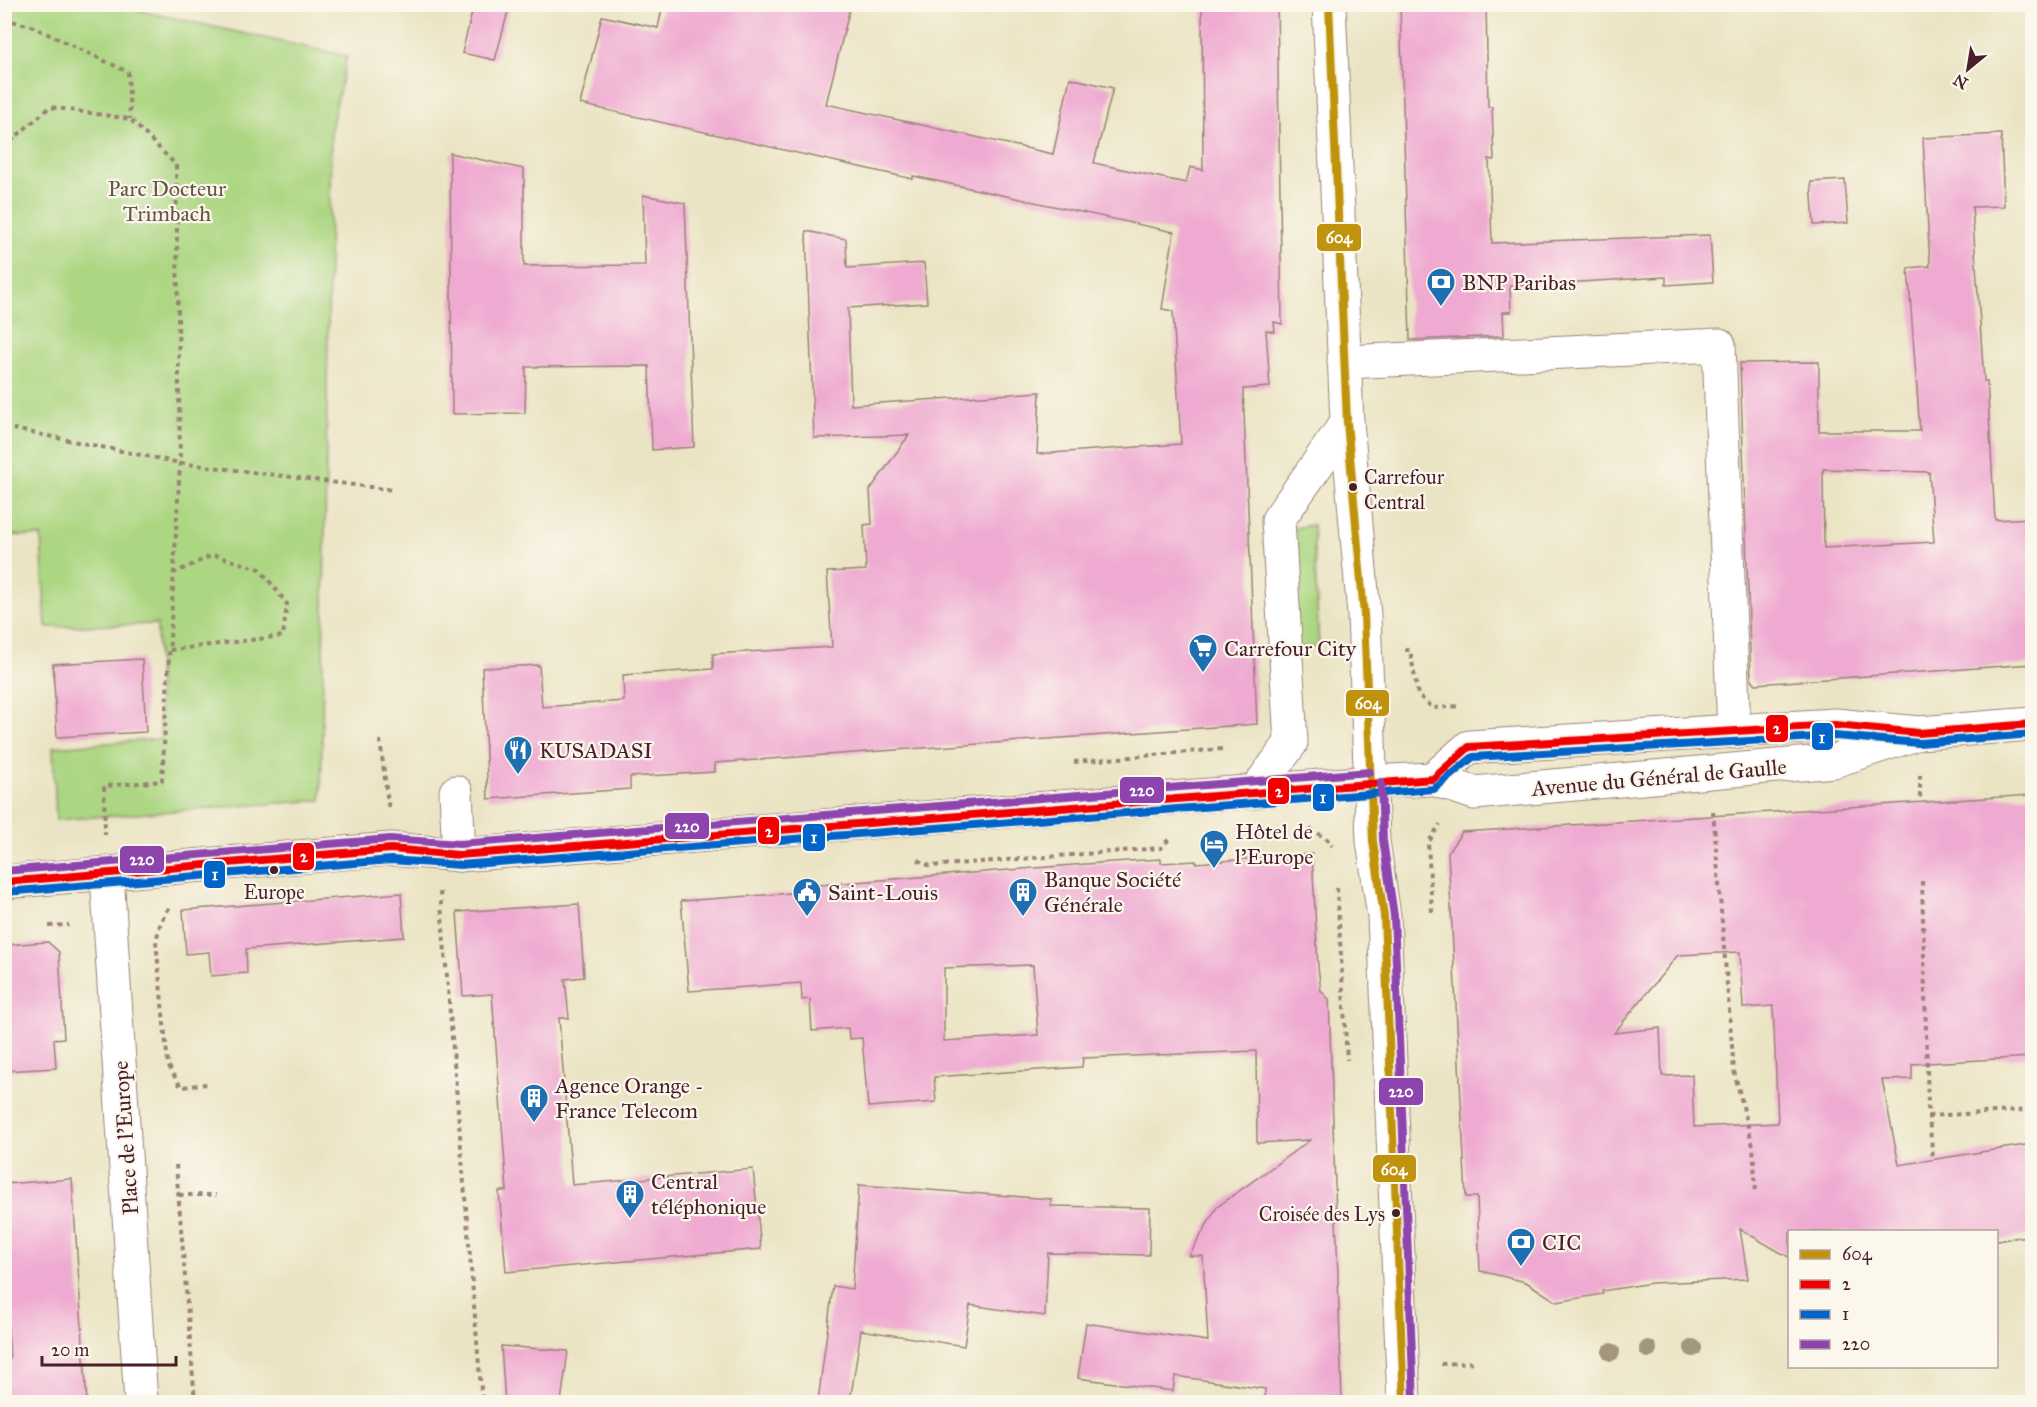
<svg xmlns="http://www.w3.org/2000/svg" width="2037" height="1407" font-family="'IM FELL Great Primer',serif">
<style>
.green{fill:#acd681;stroke:#7b7a56;stroke-width:1.5}
.building{fill:#efaad1;fill-rule:evenodd}
.lines{fill:none;stroke-linecap:round;stroke-linejoin:round}
.minor-casing{stroke:#9a8278;stroke-width:35}
.major-casing{stroke:#9a8278;stroke-width:35}
.path{stroke:#9a8278;stroke-width:4;stroke-dasharray:4.5 4.5;stroke-linecap:butt}
.minor{stroke:#fff;stroke-width:33}
.major{stroke:#fff;stroke-width:33}
.bus-1-casing{stroke:#fbf7ec;stroke-width:12}
.bus-2-casing{stroke:#fbf7ec;stroke-width:12}
.bus-3-casing{stroke:#fbf7ec;stroke-width:12}
.bus-4-casing{stroke:#fbf7ec;stroke-width:12}
.bus-1{stroke:#c0930f;stroke-width:8}
.bus-2{stroke:#f00000;stroke-width:8}
.bus-3{stroke:#0064c8;stroke-width:8}
.bus-4{stroke:#8e44ad;stroke-width:8}
.tree{fill:#a2967e}
.bus-dot{fill:#4a1f2b;stroke:#fbf7ec;stroke-width:2}
.labels{text-anchor:middle;stroke-width:4.5;stroke-linejoin:round;paint-order:stroke}
.bus-label{font-size:20px;fill:#4a1f2b;stroke:#fbf7ec;text-anchor:start}
.park-label{font-size:22px;fill:#675645;stroke:#fbf7ec}
.poi-label{font-size:22px;fill:#4a1f2b;stroke:#fbf7ec;text-anchor:start}
.street-label{font-size:22px;fill:#4a1f2b;stroke:#fbf7ec}
.line-badge{stroke:#fbf7ec;stroke-width:2}
.badge-label{font-size:16px;text-anchor:middle;font-weight:bold;fill:#fff}
</style>
<rect width="100%" height="100%" fill="#fbf7ec"/>
<filter id="ink" filterUnits="userSpaceOnUse"><feTurbulence type="fractalNoise" baseFrequency=".0167" numOctaves="2"/><feDisplacementMap in="SourceGraphic" scale="12" xChannelSelector="R" yChannelSelector="G"/><feConvolveMatrix kernelMatrix="1 2 1 2 8 2 1 2 1" color-interpolation-filters="sRGB"/></filter>
<filter id="wash" filterUnits="userSpaceOnUse"><feTurbulence type="fractalNoise" baseFrequency=".008" numOctaves="4" result="noise"/><feDisplacementMap in="SourceGraphic" scale="24" xChannelSelector="R" yChannelSelector="G"/><feGaussianBlur stdDeviation="1.35" result="paint"/><feColorMatrix in="noise" values="0 0 0 0 0 0 0 0 0 0 0 0 0 0 0 0 0 1.4 0 .05"/><feComposite in="paint" operator="in"/></filter>
<g filter="url(#wash)">
<rect width="100%" height="100%" fill="#ebe4c4"/>
<g class="green">
<polygon points="5,4 114,5 347,56 331,129 321,800 56,820 53,747 160,739 157,624 46,627 41,536 5,535"/>
<polygon points="1313,525 1319,647 1295,647 1290,529"/>
</g>
<g id="blocks">
<g class="building">
<polygon points="474,4 510,4 495,60 462,53"/>
<polygon points="663,4 851,4 826,104 1053,154 1070,78 1113,88 1094,163 1186,183 1190,167 1203,170 1202,4 1277,4 1282,324 1274,322 1275,332 1266,330 1270,387 1243,389 1257,724 715,763 715,772 630,777 630,789 488,799 482,668 539,665 542,707 624,701 623,675 713,669 713,654 832,647 827,572 866,570 864,525 872,524 870,490 909,435 814,438 806,231 846,239 847,268 924,263 927,303 848,308 851,405 1040,392 1037,454 1181,444 1173,311 1162,309 1174,232 913,176 913,179 580,104 602,16 658,28"/>
<polygon points="1400,4 1486,4 1488,107 1492,107 1494,160 1489,159 1492,243 1710,235 1713,282 1666,285 1666,277 1510,286 1511,312 1503,312 1504,336 1410,340"/>
<path d="M 2001,134 L 2004,206 L 1972,207 L 1984,381 L 1987,381 L 1995,520 L 2032,518 L 2032,664 L 1756,684 L 1751,679 L 1740,363 L 1819,362 L 1819,431 L 1920,431 L 1908,268 L 1930,266 L 1923,138 ZM 1823,469 L 1929,472 L 1934,542 L 1824,548 Z"/>
<polygon points="450,153 524,169 524,266 645,265 643,195 685,203 694,447 652,450 649,366 526,367 525,413 452,414"/>
<polygon points="1845,180 1848,223 1814,225 1811,182"/>
<polygon points="142,659 146,732 57,737 53,664"/>
<path d="M 2032,795 L 2032,1057 L 1912,1064 L 1912,1079 L 1882,1080 L 1899,1165 L 2032,1144 L 2032,1235 L 1996,1241 L 1996,1232 L 1790,1232 L 1790,1258 L 1740,1229 L 1748,1279 L 1652,1283 L 1602,1291 L 1603,1294 L 1557,1302 L 1526,1282 L 1480,1271 L 1477,1197 L 1466,1197 L 1448,852 L 1462,832 ZM 1740,952 L 1743,1008 L 1773,1006 L 1778,1123 L 1694,1127 L 1692,1075 L 1662,1076 L 1660,1028 L 1614,1033 L 1678,955 Z"/>
<path d="M 1312,854 L 1318,967 L 1321,991 L 1329,999 L 1342,1402 L 1265,1402 L 1265,1389 L 1175,1376 L 1173,1391 L 1078,1378 L 1086,1323 L 1208,1341 L 1203,1256 L 1189,1256 L 1217,1207 L 1310,1140 L 1257,1143 L 1256,1051 L 1083,1058 L 1082,1067 L 934,1077 L 936,1102 L 868,1107 L 862,1038 L 849,1039 L 848,1028 L 812,1031 L 810,999 L 802,1000 L 801,983 L 689,991 L 681,901 L 819,891 L 818,885 L 1112,862 L 1161,859 L 1161,863 L 1196,861 L 1196,863 ZM 1033,965 L 1038,1035 L 944,1041 L 944,968 Z"/>
<polygon points="401,893 404,937 246,949 247,973 211,976 209,952 186,954 183,910"/>
<polygon points="579,904 584,977 565,979 569,1018 559,1018 572,1185 753,1169 761,1249 506,1272 499,1191 507,1191 492,994 463,996 457,912"/>
<polygon points="48,942 59,952 64,1038 54,1039 56,1068 4,1071 4,945"/>
<polygon points="72,1179 87,1402 4,1402 4,1359 10,1359 4,1270 4,1184"/>
<polygon points="859,1185 1051,1199 1051,1206 1150,1208 1149,1255 1048,1253 1045,1316 970,1305 964,1346 861,1330 850,1402 818,1401 833,1286 852,1289"/>
<polygon points="501,1346 568,1351 561,1402 505,1402"/>
</g>
</g>
</g>
<g filter="url(#ink)">
<use href="#blocks" fill-opacity="0" stroke="#9a8278" stroke-width="1.5"/>
<g class="lines">
<g class="minor-casing">
<g id="minor">
<polyline points="456,792 459,855"/>
<polyline points="107,875 141,1402"/>
</g>
</g>
<g class="major-casing">
<g id="major">
<polyline points="1329,4 1347,422 1364,615 1373,841 1384,916 1404,1402"/>
<polyline points="1344,362 1719,345 1734,732"/>
<polyline points="1433,779 1469,747 1835,725 1919,733 2032,724"/>
<polyline points="1255,792 1291,743 1278,520 1347,422"/>
<polyline points="4,882 391,849 459,855 1371,782 1433,779 1474,793 1834,761 1919,733"/>
</g>
</g>
<g class="path">
<polyline points="4,19 31,26 128,72 130,119"/>
<polyline points="4,147 50,107 130,119 176,165 180,463 162,781 104,786 105,835"/>
<polyline points="4,427 180,463 394,490"/>
<polyline points="170,650 283,636 287,604 260,569 213,555 174,573"/>
<polyline points="1405,650 1410,650 1418,695 1433,708 1460,706"/>
<polyline points="380,740 389,811"/>
<polyline points="1074,762 1222,749"/>
<polyline points="1920,775 1920,802"/>
<polyline points="1713,811 1734,1071 1753,1146 1756,1194"/>
<polyline points="1310,829 1327,839 1332,846"/>
<polyline points="918,860 930,866 1161,848 1169,839"/>
<polyline points="1922,881 1928,1107 1933,1159"/>
<polyline points="1337,888 1347,1060"/>
<polyline points="440,892 482,1402"/>
<polyline points="169,908 161,921 156,941 168,1065 181,1087 207,1084"/>
<polyline points="1432,912 1428,843 1440,824"/>
<polyline points="49,926 69,925"/>
<polyline points="1928,1116 2032,1110"/>
<polyline points="176,1165 195,1402"/>
<polyline points="179,1195 216,1195"/>
<polyline points="1441,1364 1475,1362"/>
</g>
<use href="#minor" class="minor"/>
<use href="#major" class="major"/>
<g class="bus-1-casing">
<polyline id="bus-1" points="1329,4 1347,422 1364,615 1373,841 1384,916 1404,1402"/>
</g>
<g class="bus-2-casing">
<polyline id="bus-2" points="4,882 391,849 459,855 1433,779 1469,747 1835,725 1919,733 2032,724"/>
</g>
<g class="bus-3-casing">
<polyline id="bus-3" points="5,892 391,860 460,865 1434,789 1473,757 1835,736 1919,743 2032,734"/>
</g>
<g class="bus-4-casing">
<g id="bus-4">
<polyline points="1381,782 1383,840 1394,916 1414,1402"/>
<polyline points="4,871 390,839 459,844 1370,772"/>
</g>
</g>
<use href="#bus-1" class="bus-1"/>
<use href="#bus-2" class="bus-2"/>
<use href="#bus-3" class="bus-3"/>
<use href="#bus-4" class="bus-4"/>
</g>
<g class="tree">
<circle cx="1693" cy="1348" r="9"/>
<circle cx="1648" cy="1349" r="9"/>
<circle cx="1611" cy="1352" r="9"/>
</g>
</g>
<defs>
<g id="bank-pin" transform="scale(1.5)"><path d="M0 17L-7.5 6A9.5 9.5 0 1 1 7.5 6Z" fill="#1f6fb2" stroke="#fbf7ec"/><path d="M-6-4H6V4H-6ZM0-2.3a2.3 2.3 0 1 0 0 4.6a2.3 2.3 0 1 0 0-4.6Z" fill="#fff"/></g>
<g id="supermarket-pin" transform="scale(1.5)"><path d="M0 17L-7.5 6A9.5 9.5 0 1 1 7.5 6Z" fill="#1f6fb2" stroke="#fbf7ec"/><path d="M-6-5.5h2.5l.6 2H6L4.5 2H-2.5L-4.4-4H-6ZM-1.5 3.2a1.3 1.3 0 1 0 .1 0ZM3 3.2a1.3 1.3 0 1 0 .1 0Z" fill="#fff"/></g>
<g id="restaurant-pin" transform="scale(1.5)"><path d="M0 17L-7.5 6A9.5 9.5 0 1 1 7.5 6Z" fill="#1f6fb2" stroke="#fbf7ec"/><path d="M-5-6h1v4h1v-4h1v4h1v-4h1v5L-1.5 .5V6h-2V.5L-5-1ZM5-6V6H3V1.5H1.5Q1.5-4 5-6Z" fill="#fff"/></g>
<g id="hotel-pin" transform="scale(1.5)"><path d="M0 17L-7.5 6A9.5 9.5 0 1 1 7.5 6Z" fill="#1f6fb2" stroke="#fbf7ec"/><path d="M-6-4.5h1.5V1H6V5H4.5V3h-9V5H-6ZM-4 0a1.8 1.8 0 1 1 3.6 0ZM.5 0V-2.5h3Q6-2.5 6 0Z" fill="#fff"/></g>
<g id="civic-pin" transform="scale(1.5)"><path d="M0 17L-7.5 6A9.5 9.5 0 1 1 7.5 6Z" fill="#1f6fb2" stroke="#fbf7ec"/><path d="M-.6-6.5H3V-4.5H.6V-3L4-1V1h2V6H-6V1h2V-1L-.6-3ZM-1.2 2.5V6h2.4V2.5Z" fill="#fff"/></g>
<g id="building-pin" transform="scale(1.5)"><path d="M0 17L-7.5 6A9.5 9.5 0 1 1 7.5 6Z" fill="#1f6fb2" stroke="#fbf7ec"/><path d="M-4-6H4V6H1V3H-1V6H-4ZM-2.5-4.3h1.7v1.8h-1.7ZM.8-4.3h1.7v1.8H.8ZM-2.5-1h1.7V.8h-1.7ZM.8-1h1.7V.8H.8Z" fill="#fff"/></g>
</defs>
<g fill-rule="evenodd">
<use href="#bank-pin" x="1441" y="282"/>
<use href="#supermarket-pin" x="1203" y="648"/>
<use href="#restaurant-pin" x="518" y="750"/>
<use href="#hotel-pin" x="1214" y="844"/>
<use href="#civic-pin" x="807" y="892"/>
<use href="#building-pin" x="1023" y="892"/>
<use href="#building-pin" x="534" y="1098"/>
<use href="#building-pin" x="630" y="1194"/>
<use href="#bank-pin" x="1521" y="1242"/>
</g>
<g class="bus-dot">
<circle cx="1353" cy="487" r="5"/>
<circle cx="274" cy="870" r="5"/>
<circle cx="1396" cy="1213" r="5"/>
</g>
<g class="labels">
<g class="bus-label">
<text x="1364" y="484">Carrefour<tspan x="1364" dy="25">Central</tspan></text>
<text x="274" y="899" text-anchor="middle">Europe</text>
<text x="1385" y="1221" text-anchor="end">Croisée des Lys</text>
</g>
<g class="park-label">
<text x="167" y="196">Parc Docteur<tspan x="167" dy="25">Trimbach</tspan></text>
</g>
<g class="poi-label">
<text x="1462" y="290">BNP Paribas</text>
<text x="1224" y="656">Carrefour City</text>
<text x="539" y="758">KUSADASI</text>
<text x="1235" y="839">Hôtel de<tspan x="1235" dy="25">l'Europe</tspan></text>
<text x="1044" y="887">Banque Société<tspan x="1044" dy="25">Générale</tspan></text>
<text x="828" y="900">Saint-Louis</text>
<text x="555" y="1093">Agence Orange -<tspan x="555" dy="25">France Telecom</tspan></text>
<text x="651" y="1189">Central<tspan x="651" dy="25">téléphonique</tspan></text>
<text x="1542" y="1250">CIC</text>
</g>
<g class="street-label">
<text transform="translate(1659 777) rotate(-5)" y="8">Avenue du Général de Gaulle</text>
<text transform="translate(125 1138) rotate(-94)" y="8">Place de l'Europe</text>
</g>
</g>
<g class="line-badge">
<rect x="1316" y="223" width="46" height="29" rx="6" fill="#c0930f"/>
<rect x="1345" y="689" width="45" height="28" rx="6" fill="#c0930f"/>
<rect x="1765" y="714" width="24" height="29" rx="6" fill="#f00000"/>
<rect x="1811" y="722" width="23" height="29" rx="6" fill="#0064c8"/>
<rect x="1119" y="776" width="46" height="28" rx="6" fill="#8e44ad"/>
<rect x="1267" y="777" width="23" height="28" rx="6" fill="#f00000"/>
<rect x="1312" y="783" width="23" height="29" rx="6" fill="#0064c8"/>
<rect x="664" y="812" width="46" height="28" rx="6" fill="#8e44ad"/>
<rect x="757" y="816" width="23" height="29" rx="6" fill="#f00000"/>
<rect x="802" y="823" width="24" height="29" rx="6" fill="#0064c8"/>
<rect x="292" y="842" width="23" height="29" rx="6" fill="#f00000"/>
<rect x="119" y="845" width="46" height="29" rx="6" fill="#8e44ad"/>
<rect x="203" y="860" width="23" height="29" rx="6" fill="#0064c8"/>
<rect x="1378" y="1077" width="46" height="29" rx="6" fill="#8e44ad"/>
<rect x="1372" y="1154" width="45" height="29" rx="6" fill="#c0930f"/>
</g>
<g class="badge-label">
<text x="1339" y="243">604</text>
<text x="1368" y="709">604</text>
<text x="1777" y="734">2</text>
<text x="1822" y="743">1</text>
<text x="1142" y="796">220</text>
<text x="1279" y="797">2</text>
<text x="1323" y="803">1</text>
<text x="687" y="832">220</text>
<text x="769" y="837">2</text>
<text x="814" y="843">1</text>
<text x="304" y="862">2</text>
<text x="142" y="865">220</text>
<text x="215" y="880">1</text>
<text x="1401" y="1097">220</text>
<text x="1394" y="1175">604</text>
</g>
<rect width="2037" height="1407" fill="none" stroke="#fbf7ec" stroke-width="24"/>
<rect x="1788" y="1230" width="210" height="138" fill="#fbf7ec" stroke="#b4a19f" stroke-width="1.5"/>
<rect x="1800" y="1250" width="30" height="9" fill="#c0930f" stroke="#b4a19f" stroke-width="1.5"/>
<text x="1842" y="1260" font-size="18" fill="#4a1f2b">604</text>
<rect x="1800" y="1280" width="30" height="9" fill="#f00000" stroke="#b4a19f" stroke-width="1.5"/>
<text x="1842" y="1290" font-size="18" fill="#4a1f2b">2</text>
<rect x="1800" y="1310" width="30" height="9" fill="#0064c8" stroke="#b4a19f" stroke-width="1.5"/>
<text x="1842" y="1320" font-size="18" fill="#4a1f2b">1</text>
<rect x="1800" y="1340" width="30" height="9" fill="#8e44ad" stroke="#b4a19f" stroke-width="1.5"/>
<text x="1842" y="1350" font-size="18" fill="#4a1f2b">220</text>
<g transform="translate(1968 69) rotate(210)" stroke="#fbf7ec" stroke-width="4.5" paint-order="stroke">
<path d="M0-4.5L10 22L0 15L-10 22Z" fill="#4a1f2b"/>
<text y="-9" font-size="16" font-weight="bold" text-anchor="middle" fill="#4a1f2b">N</text>
</g>
<path d="M42 1356v9h134v-9" fill="none" stroke="#4a1f2b" stroke-width="3"/>
<text x="51" y="1356" font-size="18" fill="#4a1f2b" stroke="#fbf7ec" stroke-width="4.5" paint-order="stroke">20 m</text>
</svg>
